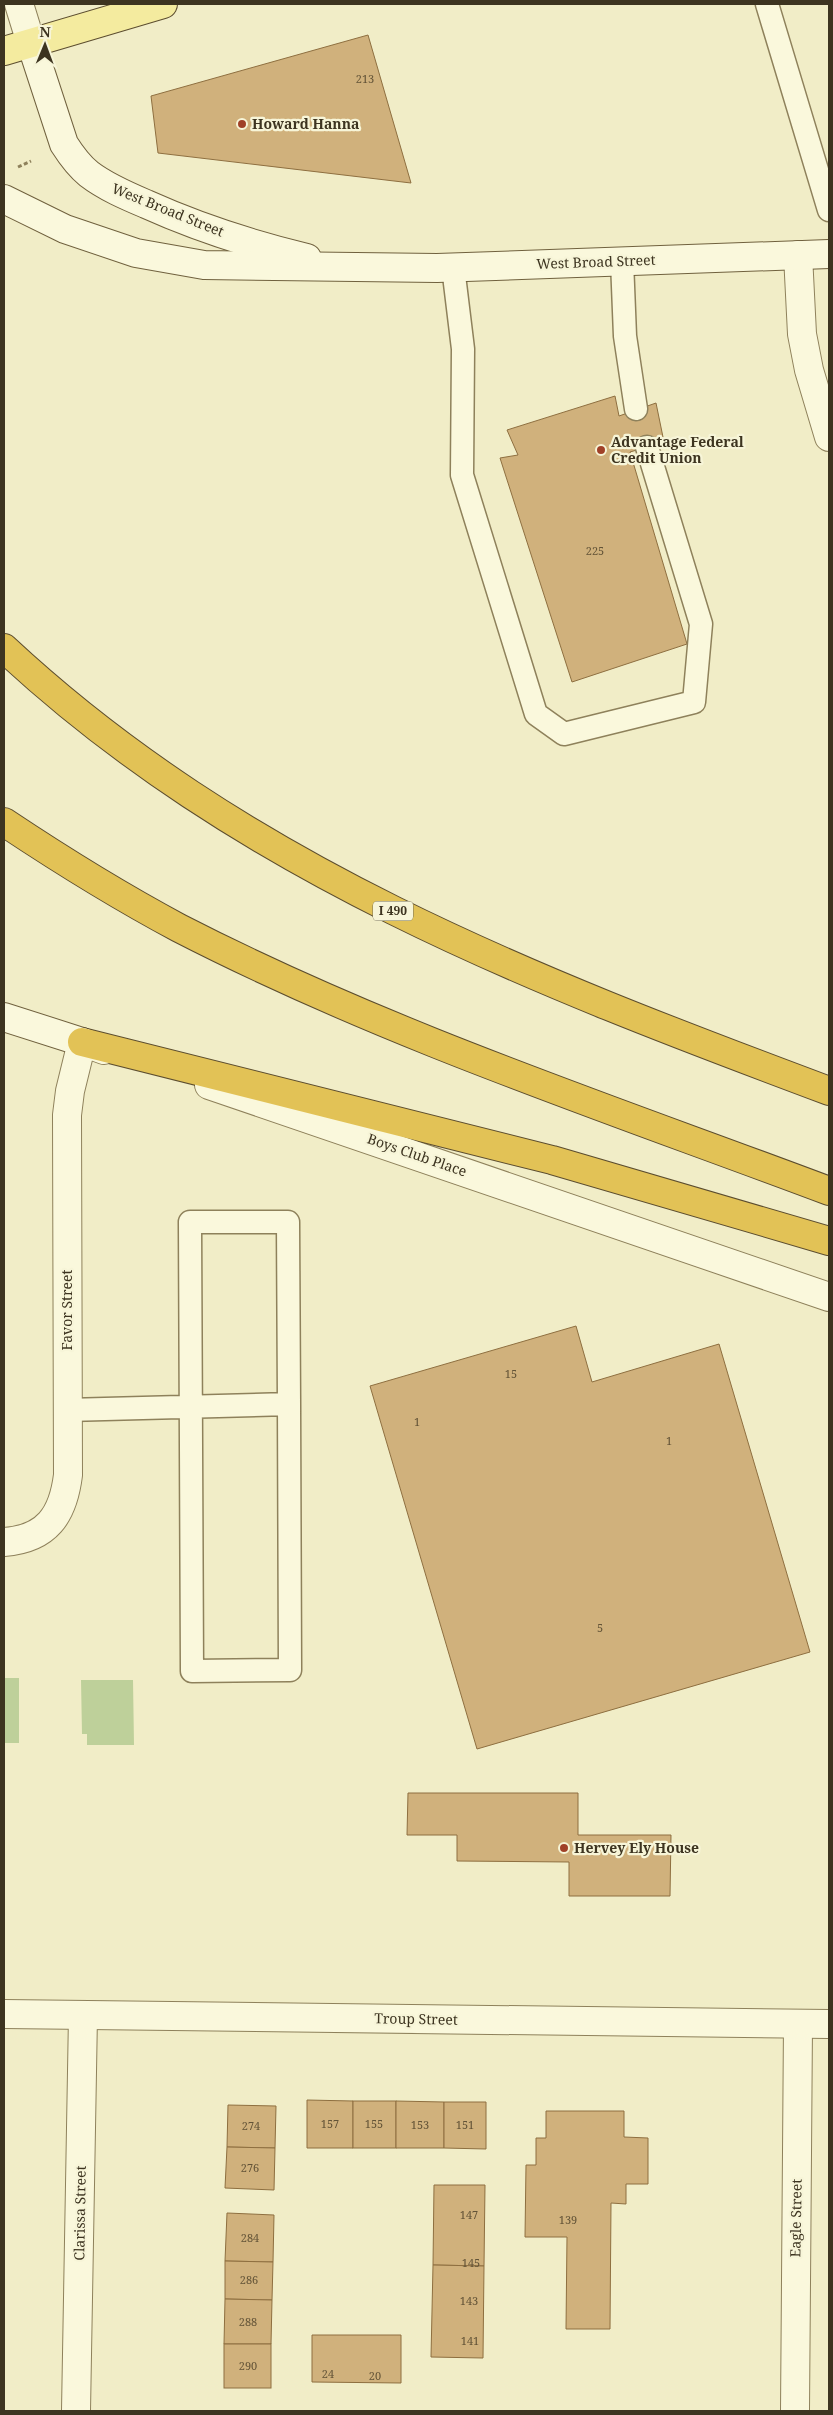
<svg xmlns="http://www.w3.org/2000/svg" width="833" height="2415" font-family="'Noto Serif',serif">
<style>
.green{fill:#bed09a}
.building{fill:#d0b17c;stroke:#8e6f40}
.lines{fill:none;stroke-linecap:round;stroke-linejoin:round}
.service-casing{stroke:#8e815b;stroke-width:25}
.minor-casing{stroke:#8e815b;stroke-width:30}
.secondary-casing{stroke:#70613e;stroke-width:30}
.primary-casing{stroke:#5c4d2f;stroke-width:30}
.motorway-casing{stroke:#5c4d2f;stroke-width:30}
.path{stroke:#8e815b;stroke-width:3;stroke-dasharray:4 2.5;stroke-linecap:butt}
.service{stroke:#faf8dc;stroke-width:22}
.minor{stroke:#faf8dc;stroke-width:28}
.secondary{stroke:#faf8dc;stroke-width:28}
.primary{stroke:#f4eb9f;stroke-width:28}
.motorway{stroke:#e2c256;stroke-width:28}
.poi-dot{fill:#a04128;stroke:#f7f5d8;stroke-width:2}
.labels{text-anchor:middle;stroke-width:4.5;stroke-linejoin:round;paint-order:stroke}
.number-label{font-size:11px;fill:#625337}
.shield{fill:#f7f5d8;stroke:#756e57;stroke-width:1}
.shield-label{font-size:12px;font-weight:bold;fill:#3d3420}
.poi-label{font-size:14px;font-weight:bold;fill:#3d3420;stroke:#f7f5d8;text-anchor:start}
.street-label{font-size:14px;fill:#3d3420;stroke:#f7f5d8}
</style>
<rect width="100%" height="100%" fill="#f1edc7"/>
<g class="green">
<rect x="4" y="1678" width="15" height="65"/>
<polygon points="81,1680 133,1680 134,1745 87,1745 87,1734 82,1734"/>
</g>
<g class="building">
<polygon points="368,35 411,183 158,153 151,96"/>
<polygon points="615,396 619,416 656,403 664,442 630,452 687,644 572,682 500,458 518,455 507,430"/>
<polygon points="576,1326 592,1382 719,1344 810,1652 477,1749 370,1386"/>
<polygon points="408,1793 578,1793 578,1835 671,1835 670,1896 569,1896 569,1862 457,1861 457,1835 407,1835"/>
<polygon points="307,2100 353,2101 353,2148 307,2148"/>
<rect x="353" y="2101" width="43" height="47"/>
<polygon points="396,2101 444,2102 444,2148 396,2148"/>
<polygon points="444,2102 486,2102 486,2149 444,2148"/>
<polygon points="228,2105 276,2106 275,2148 227,2147"/>
<polygon points="546,2111 624,2111 624,2137 648,2138 648,2184 626,2184 626,2204 611,2203 610,2329 566,2329 567,2237 525,2237 526,2165 536,2165 536,2138 546,2138"/>
<polygon points="227,2147 275,2148 274,2190 225,2188"/>
<polygon points="434,2185 485,2185 484,2266 433,2265"/>
<polygon points="227,2213 274,2215 273,2262 225,2261"/>
<polygon points="225,2261 273,2262 272,2300 225,2299"/>
<polygon points="433,2265 484,2266 483,2358 431,2357"/>
<polygon points="225,2299 272,2300 271,2344 224,2344"/>
<polygon points="312,2335 401,2335 401,2383 312,2382"/>
<rect x="224" y="2344" width="47" height="44"/>
</g>
<g class="lines">
<g class="service-casing">
<g id="service">
<polyline points="767,4 829,210"/>
<polyline points="622,261 625,336 636,409"/>
<polyline points="453,267 463,349 462,475 536,714 564,734 694,702 701,624 647,447"/>
<polyline points="67,1410 289,1404 290,1670 192,1671 190,1222 288,1222 289,1404"/>
</g>
</g>
<g class="minor-casing">
<g id="minor">
<polyline points="19,4 31,43"/>
<polyline points="798,255 802,334 809,370 829,437"/>
<polyline points="209,1085 829,1297"/>
<path d="M 4,1542 C 47,1539 63,1515 68,1475 L 67,1115 L 70,1091 L 82,1042 L 104,1050"/>
<polyline points="4,2014 829,2024"/>
<polyline points="76,2411 83,2015"/>
<polyline points="795,2411 798,2024"/>
</g>
</g>
<g class="secondary-casing">
<g id="secondary">
<path d="M 31,43 L 64,144 C 71,155 79,166 89,174 C 106,187 127,196 146,204 C 197,227 253,245 307,258"/>
<polyline points="4,199 65,229 136,253 204,265 437,268 829,254"/>
<polyline points="4,1017 82,1042"/>
</g>
</g>
<g class="primary-casing">
<polyline id="primary" points="4,51 163,4"/>
</g>
<g class="motorway-casing">
<g id="motorway">
<path d="M 4,648 C 240,868 532,980 829,1091"/>
<path d="M 4,822 C 61,860 119,896 179,928 C 387,1035 611,1109 829,1191"/>
<polyline points="82,1042 552,1160 829,1241"/>
</g>
</g>
<polyline class="path" points="18,167 31,161"/>
<use href="#service" class="service"/>
<use href="#minor" class="minor"/>
<use href="#secondary" class="secondary"/>
<use href="#primary" class="primary"/>
<use href="#motorway" class="motorway"/>
</g>
<g class="poi-dot">
<circle cx="242" cy="124" r="5"/>
<circle cx="601" cy="450" r="5"/>
<circle cx="564" cy="1848" r="5"/>
</g>
<g class="labels">
<g class="number-label">
<text x="365" y="83">213</text>
<text x="595" y="555">225</text>
<text x="511" y="1378">15</text>
<text x="417" y="1426">1</text>
<text x="669" y="1445">1</text>
<text x="600" y="1632">5</text>
<text x="330" y="2128">157</text>
<text x="374" y="2128">155</text>
<text x="420" y="2129">153</text>
<text x="465" y="2129">151</text>
<text x="251" y="2130">274</text>
<text x="250" y="2172">276</text>
<text x="469" y="2219">147</text>
<text x="568" y="2224">139</text>
<text x="250" y="2242">284</text>
<text x="471" y="2267">145</text>
<text x="249" y="2284">286</text>
<text x="469" y="2305">143</text>
<text x="248" y="2326">288</text>
<text x="470" y="2345">141</text>
<text x="248" y="2370">290</text>
<text x="328" y="2378">24</text>
<text x="375" y="2380">20</text>
</g>
<rect class="shield" x="373" y="901.5" width="40" height="19" rx="4"/>
<g class="shield-label">
<text x="393" y="915">I 490</text>
</g>
<g class="poi-label">
<text x="252" y="129">Howard Hanna</text>
<text x="611" y="447">Advantage Federal<tspan x="611" dy="16">Credit Union</tspan></text>
<text x="574" y="1853">Hervey Ely House</text>
</g>
<g class="street-label">
<text transform="translate(168 210) rotate(22)" y="5">West Broad Street</text>
<text transform="translate(596 262) rotate(-2)" y="5">West Broad Street</text>
<text transform="translate(417 1155) rotate(19)" y="5">Boys Club Place</text>
<text transform="translate(67 1310) rotate(-90)" y="5">Favor Street</text>
<text transform="translate(416 2019) rotate(1)" y="5">Troup Street</text>
<text transform="translate(80 2213) rotate(-89)" y="5">Clarissa Street</text>
<text transform="translate(796 2218) rotate(-89)" y="5">Eagle Street</text>
</g>
</g>
<rect width="833" height="2415" fill="none" stroke="#3d3420" stroke-width="10"/>
<g transform="translate(45 45) rotate(1)" stroke="#f7f5d8" stroke-width="4" paint-order="stroke">
<path d="M0-4L9 19L0 12L-9 19Z" fill="#3d3420"/>
<text y="-8" font-size="14" font-weight="bold" text-anchor="middle" fill="#3d3420">N</text>
</g>
</svg>
